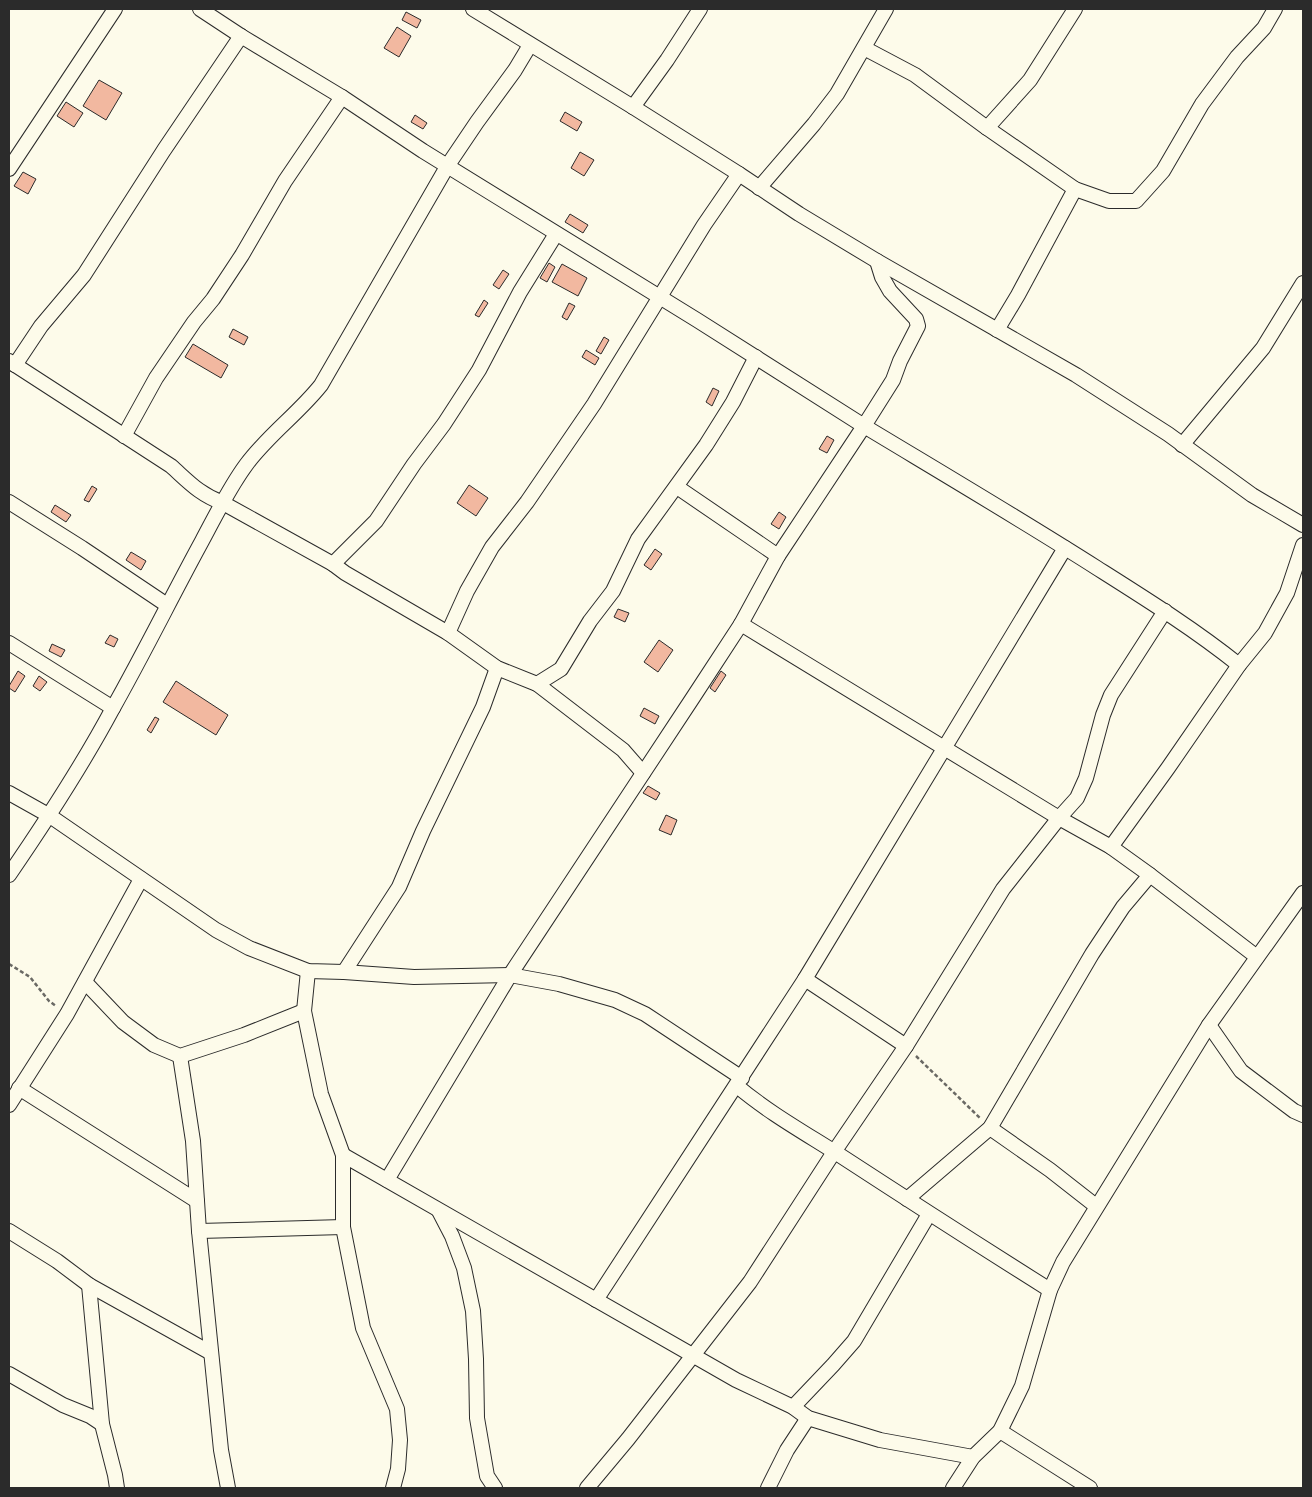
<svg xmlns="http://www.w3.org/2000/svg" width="1312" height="1497" font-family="'Fira Sans Condensed',sans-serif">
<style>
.building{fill:#f2b8a0;stroke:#2b2b2b}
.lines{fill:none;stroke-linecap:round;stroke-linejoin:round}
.minor-casing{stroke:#2b2b2b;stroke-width:16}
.path{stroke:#6a6964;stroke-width:2.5;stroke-dasharray:4 2.5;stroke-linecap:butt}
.minor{stroke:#fdfbea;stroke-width:14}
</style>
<rect width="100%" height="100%" fill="#fdfbea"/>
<g class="building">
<polygon points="406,12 421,20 417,28 402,20"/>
<polygon points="397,27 411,36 399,57 384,48"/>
<polygon points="99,80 122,93 106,120 83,106"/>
<polygon points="66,102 83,113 74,127 57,116"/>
<polygon points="565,112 582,122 577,131 560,121"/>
<polygon points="415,115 427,123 423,129 411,122"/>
<polygon points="580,152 594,160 584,176 571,168"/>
<polygon points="23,172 36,179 28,194 14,186"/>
<polygon points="570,214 588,225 583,233 565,222"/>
<polygon points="549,263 555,267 547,282 540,278"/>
<polygon points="562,264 587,278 578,296 552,282"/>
<polygon points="503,270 509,274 499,289 493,285"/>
<polygon points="484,300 488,303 479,317 475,315"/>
<polygon points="569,303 575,306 567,320 562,317"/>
<polygon points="233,329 248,337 244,345 229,337"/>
<polygon points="604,337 609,340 601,354 596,351"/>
<polygon points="193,344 228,365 221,378 185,357"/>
<polygon points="586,350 599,358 595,365 582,357"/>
<polygon points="713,388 719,391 712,406 706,402"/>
<polygon points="827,436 834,440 827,453 819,449"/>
<polygon points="469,485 488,498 476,516 457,503"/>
<polygon points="92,486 97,489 89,502 84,500"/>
<polygon points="55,505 71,515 66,522 51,512"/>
<polygon points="779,512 786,517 779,529 771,524"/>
<polygon points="655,549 662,554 651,570 644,565"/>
<polygon points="131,552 146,561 141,570 126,560"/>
<polygon points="618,609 629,613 625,622 614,617"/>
<polygon points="110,635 118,639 114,647 105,643"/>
<polygon points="659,640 673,650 658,672 644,662"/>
<polygon points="52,644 65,650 61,657 49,651"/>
<polygon points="18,671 25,676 15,692 9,688 9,686"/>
<polygon points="721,671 726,675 715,692 710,688"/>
<polygon points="39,676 47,682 40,691 33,686"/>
<polygon points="176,681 228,715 216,735 163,702"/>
<polygon points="644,708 659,716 655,724 640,716"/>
<polygon points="155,717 159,719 151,733 147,730"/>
<polygon points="648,786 660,793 656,800 643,793"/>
<polygon points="666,815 677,820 671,835 659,830"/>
</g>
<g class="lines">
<g class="minor-casing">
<g id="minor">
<polyline points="473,9 633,107 739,174 799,214 877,261 1076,375 1168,434 1252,495 1303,525"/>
<polyline points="864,48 915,75 987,128 1075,189 1109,201 1136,201 1163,171 1202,104 1237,57 1264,28 1275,9"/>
<polyline points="342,97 423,151 697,320 864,426 893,380 900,361 918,326 916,319 890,291 882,277 877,261"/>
<polyline points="633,107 667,60 700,9"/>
<polyline points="987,128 1030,80 1075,9"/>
<polyline points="9,169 115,9"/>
<polyline points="759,188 814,124 837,94 886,9"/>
<polyline points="997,330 1018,295 1075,189"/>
<path d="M 9,361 L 171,466 C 189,482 199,494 223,503 L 333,564 L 345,573 L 448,633 L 497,668 L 537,684 L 623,750 L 643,773"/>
<polyline points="15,365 41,326 84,275 164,150 241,36"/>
<polyline points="124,436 156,378 194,322 213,299 242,255 285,181 342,97 241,36 200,9"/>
<polyline points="1182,445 1263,348 1303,283"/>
<polyline points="677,487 778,556"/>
<polyline points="9,502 82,548 167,605"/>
<polyline points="333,564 376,521 414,464 444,424 479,370 520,292 556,234"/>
<polyline points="741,624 1059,818 1111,847 1150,875 1257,957"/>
<polyline points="448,633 467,591 492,547 527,502 594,404 704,225 739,174"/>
<polyline points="9,643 113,708"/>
<polyline points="537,684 561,669 590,621 613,591 638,539 706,445 733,402 756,357"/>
<polyline points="9,793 50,816 216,930 249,948 308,971 344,972 414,977 510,975 559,984 615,1000 645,1014 742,1078"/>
<polyline points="1111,847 1168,768 1239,665 1265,633 1287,593 1303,545"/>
<path d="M 9,875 C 46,821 82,766 113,708 C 144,653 172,596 202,541 C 216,515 229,488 246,465 C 268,435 298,414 321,385 L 448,165 L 477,122 L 515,70 L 530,45"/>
<polyline points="308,971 304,1011 321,1094 343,1155 343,1227 363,1328 397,1409 400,1440 398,1469 393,1488"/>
<polyline points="344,972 399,887 423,831 483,707 497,668"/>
<polyline points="805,979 906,1046"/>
<polyline points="85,982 123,1022 154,1045 180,1056 244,1035 304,1011"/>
<polyline points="1209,1025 1241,1071 1294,1111 1303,1115"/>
<polyline points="180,1056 193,1141 199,1231 221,1450 228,1488"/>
<path d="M 737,1086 C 769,1113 805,1133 841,1156 C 910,1201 980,1246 1050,1290"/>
<polyline points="19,1088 197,1201"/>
<polyline points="9,1105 67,1014 141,879"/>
<polyline points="990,1128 1050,1170 1096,1206"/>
<polyline points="343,1155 736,1380 793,1407 808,1418 880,1440 973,1457"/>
<path d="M 387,1180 L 510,975 L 694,696 L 741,624 L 778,556 L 864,426 C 942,473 1020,519 1097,568 C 1146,599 1194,629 1239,665"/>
<polyline points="907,1199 990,1128 1092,954 1123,907 1150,875"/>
<polyline points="439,1211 452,1236 464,1268 473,1311 476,1359 477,1418 487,1476 495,1488"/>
<polyline points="9,1231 57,1261 89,1285 211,1353"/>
<polyline points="199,1231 343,1227"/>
<polyline points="89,1285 102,1424 115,1475 117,1488"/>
<polyline points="596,1300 805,979 1065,548"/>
<polyline points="9,1374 63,1405 90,1416 102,1424"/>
<polyline points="793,1407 833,1365 854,1341 929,1214"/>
<polyline points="1000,1431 1090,1488"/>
<polyline points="587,1488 628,1439 750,1282 834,1152 906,1046 1003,889 1059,818 1077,798 1086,778 1103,715 1111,695 1165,611"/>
<polyline points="768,1488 787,1450 808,1418"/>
<polyline points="953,1488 973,1457 1000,1431 1022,1386 1050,1290 1063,1262 1209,1025 1303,893"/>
</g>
</g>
<g class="path">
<polyline points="9,964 30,977 49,1001 56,1006"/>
<polyline points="916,1056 980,1118"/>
</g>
<use href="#minor" class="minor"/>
</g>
<rect width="1312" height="1497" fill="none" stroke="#2b2b2b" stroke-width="20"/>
</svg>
